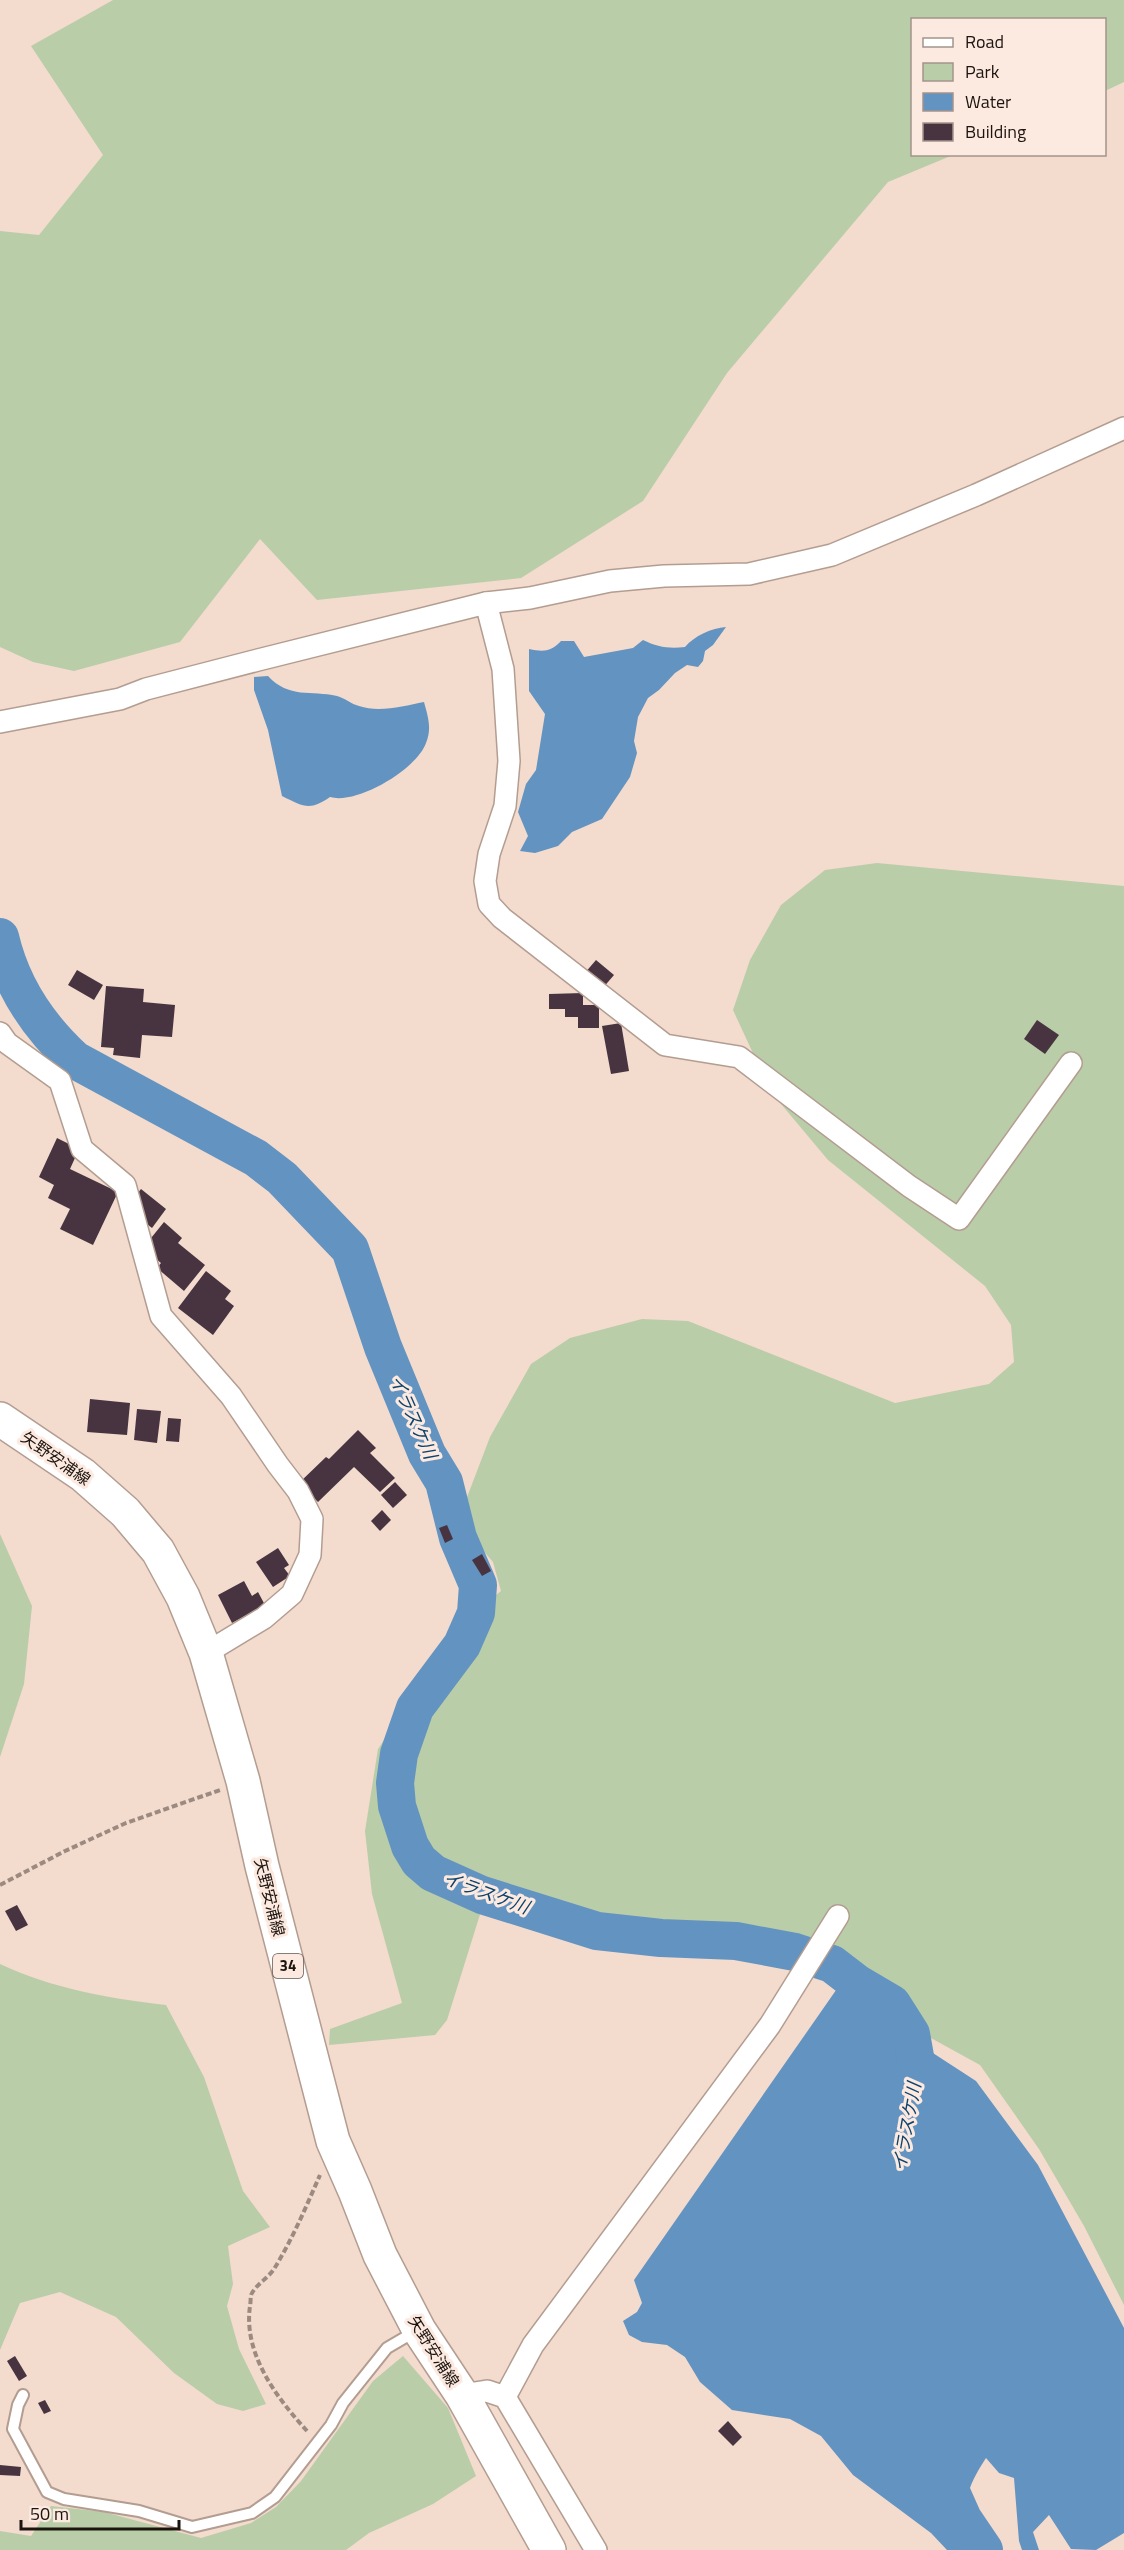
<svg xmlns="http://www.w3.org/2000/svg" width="1124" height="2550" font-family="'Titillium Web','Noto Sans JP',sans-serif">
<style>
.green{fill:#bacda9}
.water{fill:#6393c0}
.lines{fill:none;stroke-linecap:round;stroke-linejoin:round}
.river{stroke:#6393c0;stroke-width:38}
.building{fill:#473440}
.service-casing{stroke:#b39d91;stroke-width:14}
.minor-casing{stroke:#b39d91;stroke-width:24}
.primary-casing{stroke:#b39d91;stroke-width:36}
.path{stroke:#9c8a80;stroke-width:4;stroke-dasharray:6 3;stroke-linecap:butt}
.service{stroke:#fff;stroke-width:10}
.minor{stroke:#fff;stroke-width:21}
.primary{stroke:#fff;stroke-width:33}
.labels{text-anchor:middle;stroke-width:6;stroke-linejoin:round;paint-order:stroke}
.shield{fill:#fce9df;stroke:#5f544d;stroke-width:1.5}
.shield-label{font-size:15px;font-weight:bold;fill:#1c140f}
.street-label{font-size:16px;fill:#1c140f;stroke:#fce9df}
.water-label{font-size:18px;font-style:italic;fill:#0b436e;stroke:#fce9df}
</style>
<rect width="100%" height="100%" fill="#f3dbce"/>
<g class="green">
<polygon points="113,0 1124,0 1124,82 1105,91 1104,20 912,20 912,154 953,155 888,182 727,373 643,501 521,578 317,600 260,539 180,642 74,671 33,662 0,647 0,231 39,235 103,155 31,46"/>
<polygon points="877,863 1124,886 1124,2305 1084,2226 1039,2149 980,2065 920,2032 884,1991 846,1964 790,1944 740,1937 675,1932 557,1913 487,1892 447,2020 435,2035 329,2045 330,2029 402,2003 372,1894 365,1831 378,1749 464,1621 501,1591 493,1562 470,1535 461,1513 490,1437 531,1364 570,1338 642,1319 688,1321 895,1403 989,1384 1014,1362 1011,1325 985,1286 828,1160 771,1092 733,1010 750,960 781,905 825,870"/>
<polygon points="0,1534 32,1606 24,1684 0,1757"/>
<path d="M 0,1964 C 54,1989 107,1998 166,2005 L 204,2077 L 243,2191 L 270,2227 L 228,2246 L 233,2284 L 227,2306 L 239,2349 L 266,2404 L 243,2411 L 217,2404 L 174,2373 L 116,2317 L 60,2292 L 20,2303 L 0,2350 Z"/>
<polygon points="403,2356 448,2408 476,2476 433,2504 369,2533 346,2550 0,2550 0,2531 31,2536 51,2506 104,2512 201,2538 251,2523 276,2507 301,2481 373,2381"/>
</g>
<g class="water">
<path d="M 726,627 L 713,645 L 705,651 L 703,661 L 698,667 L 687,665 L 675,673 L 659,690 L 648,698 L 638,717 L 634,741 L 637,753 L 630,777 L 602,819 L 572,832 L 558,846 L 535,853 L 520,851 L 528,836 L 518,812 L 526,784 L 536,770 L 545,714 L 529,691 L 529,649 C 543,652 551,652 561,641 L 574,641 L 584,657 L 633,648 L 643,640 C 657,647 669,649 685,647 C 694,636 712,628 726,627 Z"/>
<path d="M 268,676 C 289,699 311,690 337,696 C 345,698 351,704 359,706 C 379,713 404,706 424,702 C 428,717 432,728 426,743 C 417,769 357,805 330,797 C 310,811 304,807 282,796 L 268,730 L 254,690 L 254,677 Z"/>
<path d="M 841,1983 L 880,2012 L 899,2031 L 976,2081 L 1038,2165 L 1124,2328 L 1124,2533 L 1096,2550 L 1071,2549 L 1049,2515 L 1033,2532 L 1039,2550 L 1022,2550 L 1019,2541 L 1014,2478 L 999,2473 L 986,2458 C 960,2498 966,2505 974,2550 L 947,2550 L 931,2533 L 853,2475 L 821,2436 L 790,2419 L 732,2410 L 700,2382 L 685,2357 L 667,2345 L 642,2342 L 629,2335 L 623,2321 L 637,2312 L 642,2303 L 634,2280 Z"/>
</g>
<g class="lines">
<g class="river">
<path d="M 0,937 C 11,985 39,1027 75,1060 L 256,1158 L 282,1178 L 350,1249 L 383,1347 L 427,1454 L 444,1482 L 458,1538 L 478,1585 L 476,1613 L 462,1645 L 415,1708 L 399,1754 L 395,1783 L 397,1806 L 410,1846 L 419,1861 L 433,1873 L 482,1895 L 597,1931 L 661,1938 L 736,1941 L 795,1952 L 832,1964 L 858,1984 L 892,2004 L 911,2034 L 916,2062 L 916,2089"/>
<polyline points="947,2483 963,2519 984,2550"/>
</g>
</g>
<g class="building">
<polygon points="596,960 614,975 602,989 584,974"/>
<polygon points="77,970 103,985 94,1000 68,985"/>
<polygon points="106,986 144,989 143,1002 175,1005 172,1037 142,1035 140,1058 113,1055 114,1048 101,1047"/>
<polygon points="583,993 583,1005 599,1005 599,1028 578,1028 578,1017 565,1017 565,1009 549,1009 549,994"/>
<polygon points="1037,1020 1059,1035 1045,1054 1024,1039"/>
<polygon points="621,1023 629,1071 611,1074 602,1026"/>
<polygon points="57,1138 79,1149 70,1169 118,1192 93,1245 60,1229 70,1209 48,1198 54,1185 39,1177"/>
<polygon points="141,1189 166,1209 152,1228 126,1208"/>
<polygon points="164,1222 182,1238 178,1243 205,1265 184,1291 157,1268 161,1263 143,1248"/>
<polygon points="206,1271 231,1291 225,1299 234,1306 213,1335 178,1308"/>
<polygon points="90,1399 130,1403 127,1435 87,1432"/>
<polygon points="137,1409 161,1411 157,1443 134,1440"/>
<polygon points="168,1418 181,1419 179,1442 166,1441"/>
<polygon points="358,1430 376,1448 370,1453 395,1478 380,1492 354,1467 318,1502 299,1483 326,1457 329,1459"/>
<polygon points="395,1482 407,1495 393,1508 381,1495"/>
<polygon points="382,1510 391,1520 380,1531 371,1521"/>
<polygon points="447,1525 453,1539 445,1543 439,1528"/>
<polygon points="278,1548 289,1565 284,1568 290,1576 273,1587 256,1562"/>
<polygon points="482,1554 491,1571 482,1576 472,1560"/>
<polygon points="244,1581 252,1596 258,1592 265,1605 232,1623 218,1595"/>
<polygon points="17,1905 28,1925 16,1931 5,1911"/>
<polygon points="15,2356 27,2376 19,2381 7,2361"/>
<polygon points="45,2400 51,2411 44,2414 38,2403"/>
<polygon points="728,2421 742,2437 733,2446 718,2431"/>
<polygon points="0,2465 21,2467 20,2476 0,2475"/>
</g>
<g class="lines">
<g class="service-casing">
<polyline id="service" points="23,2395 18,2405 13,2429 47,2492 64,2499 139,2511 192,2527 252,2513 275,2497 331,2425 343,2403 387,2348 416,2331"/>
</g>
<g class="minor-casing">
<g id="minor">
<polyline points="486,603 503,669 509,761 505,806 489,854 485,881 489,904 502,918 665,1045 739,1057 909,1186 959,1219 1071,1063"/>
<polyline points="0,722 120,699 146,689 258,660 486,603 530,598 610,581 664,576 749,574 832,555 976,495 1124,428"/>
<polyline points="0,1033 7,1043 60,1081 82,1149 125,1185 161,1316 231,1396 278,1465 298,1491 312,1519 310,1555 292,1594 264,1618 206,1653"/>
<polyline points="462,2395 487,2391 505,2397 596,2550"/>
<polyline points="505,2397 533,2345 770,2025 838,1916"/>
</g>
</g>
<g class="primary-casing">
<polyline id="primary" points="0,1419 83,1475 125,1512 158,1551 183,1597 206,1653 243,1781 262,1866 333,2141 355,2191 380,2255 419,2330 462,2395 549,2550"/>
</g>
<g class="path">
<polyline points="0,1885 65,1851 126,1823 220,1790"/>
<path d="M 307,2431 C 277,2398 243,2354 250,2306 C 251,2302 250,2296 252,2293 C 257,2284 268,2278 274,2269 C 292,2240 306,2207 320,2175"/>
</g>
<use href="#service" class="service"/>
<use href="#minor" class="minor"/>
<use href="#primary" class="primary"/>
</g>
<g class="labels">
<rect class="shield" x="273" y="1954" width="30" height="24" rx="4.5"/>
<g class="shield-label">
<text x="288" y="1971">34</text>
</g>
<g class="street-label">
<text transform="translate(56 1458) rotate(35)" y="6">矢野安浦線</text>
<text transform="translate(270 1897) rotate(76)" y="6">矢野安浦線</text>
<text transform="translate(434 2351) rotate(58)" y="6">矢野安浦線</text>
</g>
<g class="water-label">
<text transform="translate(413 1417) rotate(66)" y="6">イラスケ川</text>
<text transform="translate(486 1893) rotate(20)" y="6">イラスケ川</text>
<text transform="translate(907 2127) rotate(-80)" y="6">イラスケ川</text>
</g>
</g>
<rect x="911" y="18" width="195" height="138" fill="#fce9df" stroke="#a2948c" stroke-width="1.5"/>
<rect x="923" y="38" width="30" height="9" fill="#ffffff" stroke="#a2948c" stroke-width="1.5"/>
<text x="965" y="48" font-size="18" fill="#1c140f">Road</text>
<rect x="923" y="63" width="30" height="18" fill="#bacda9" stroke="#a2948c" stroke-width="1.5"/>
<text x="965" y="78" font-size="18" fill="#1c140f">Park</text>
<rect x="923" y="93" width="30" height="18" fill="#6393c0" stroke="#a2948c" stroke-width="1.5"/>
<text x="965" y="108" font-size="18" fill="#1c140f">Water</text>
<rect x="923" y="123" width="30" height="18" fill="#473440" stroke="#a2948c" stroke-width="1.5"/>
<text x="965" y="138" font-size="18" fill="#1c140f">Building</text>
<path d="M21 2520v9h158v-9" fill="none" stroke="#1c140f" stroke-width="3"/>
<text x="30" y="2520" font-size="18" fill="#1c140f" stroke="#fce9df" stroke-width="4.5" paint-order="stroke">50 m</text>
</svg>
